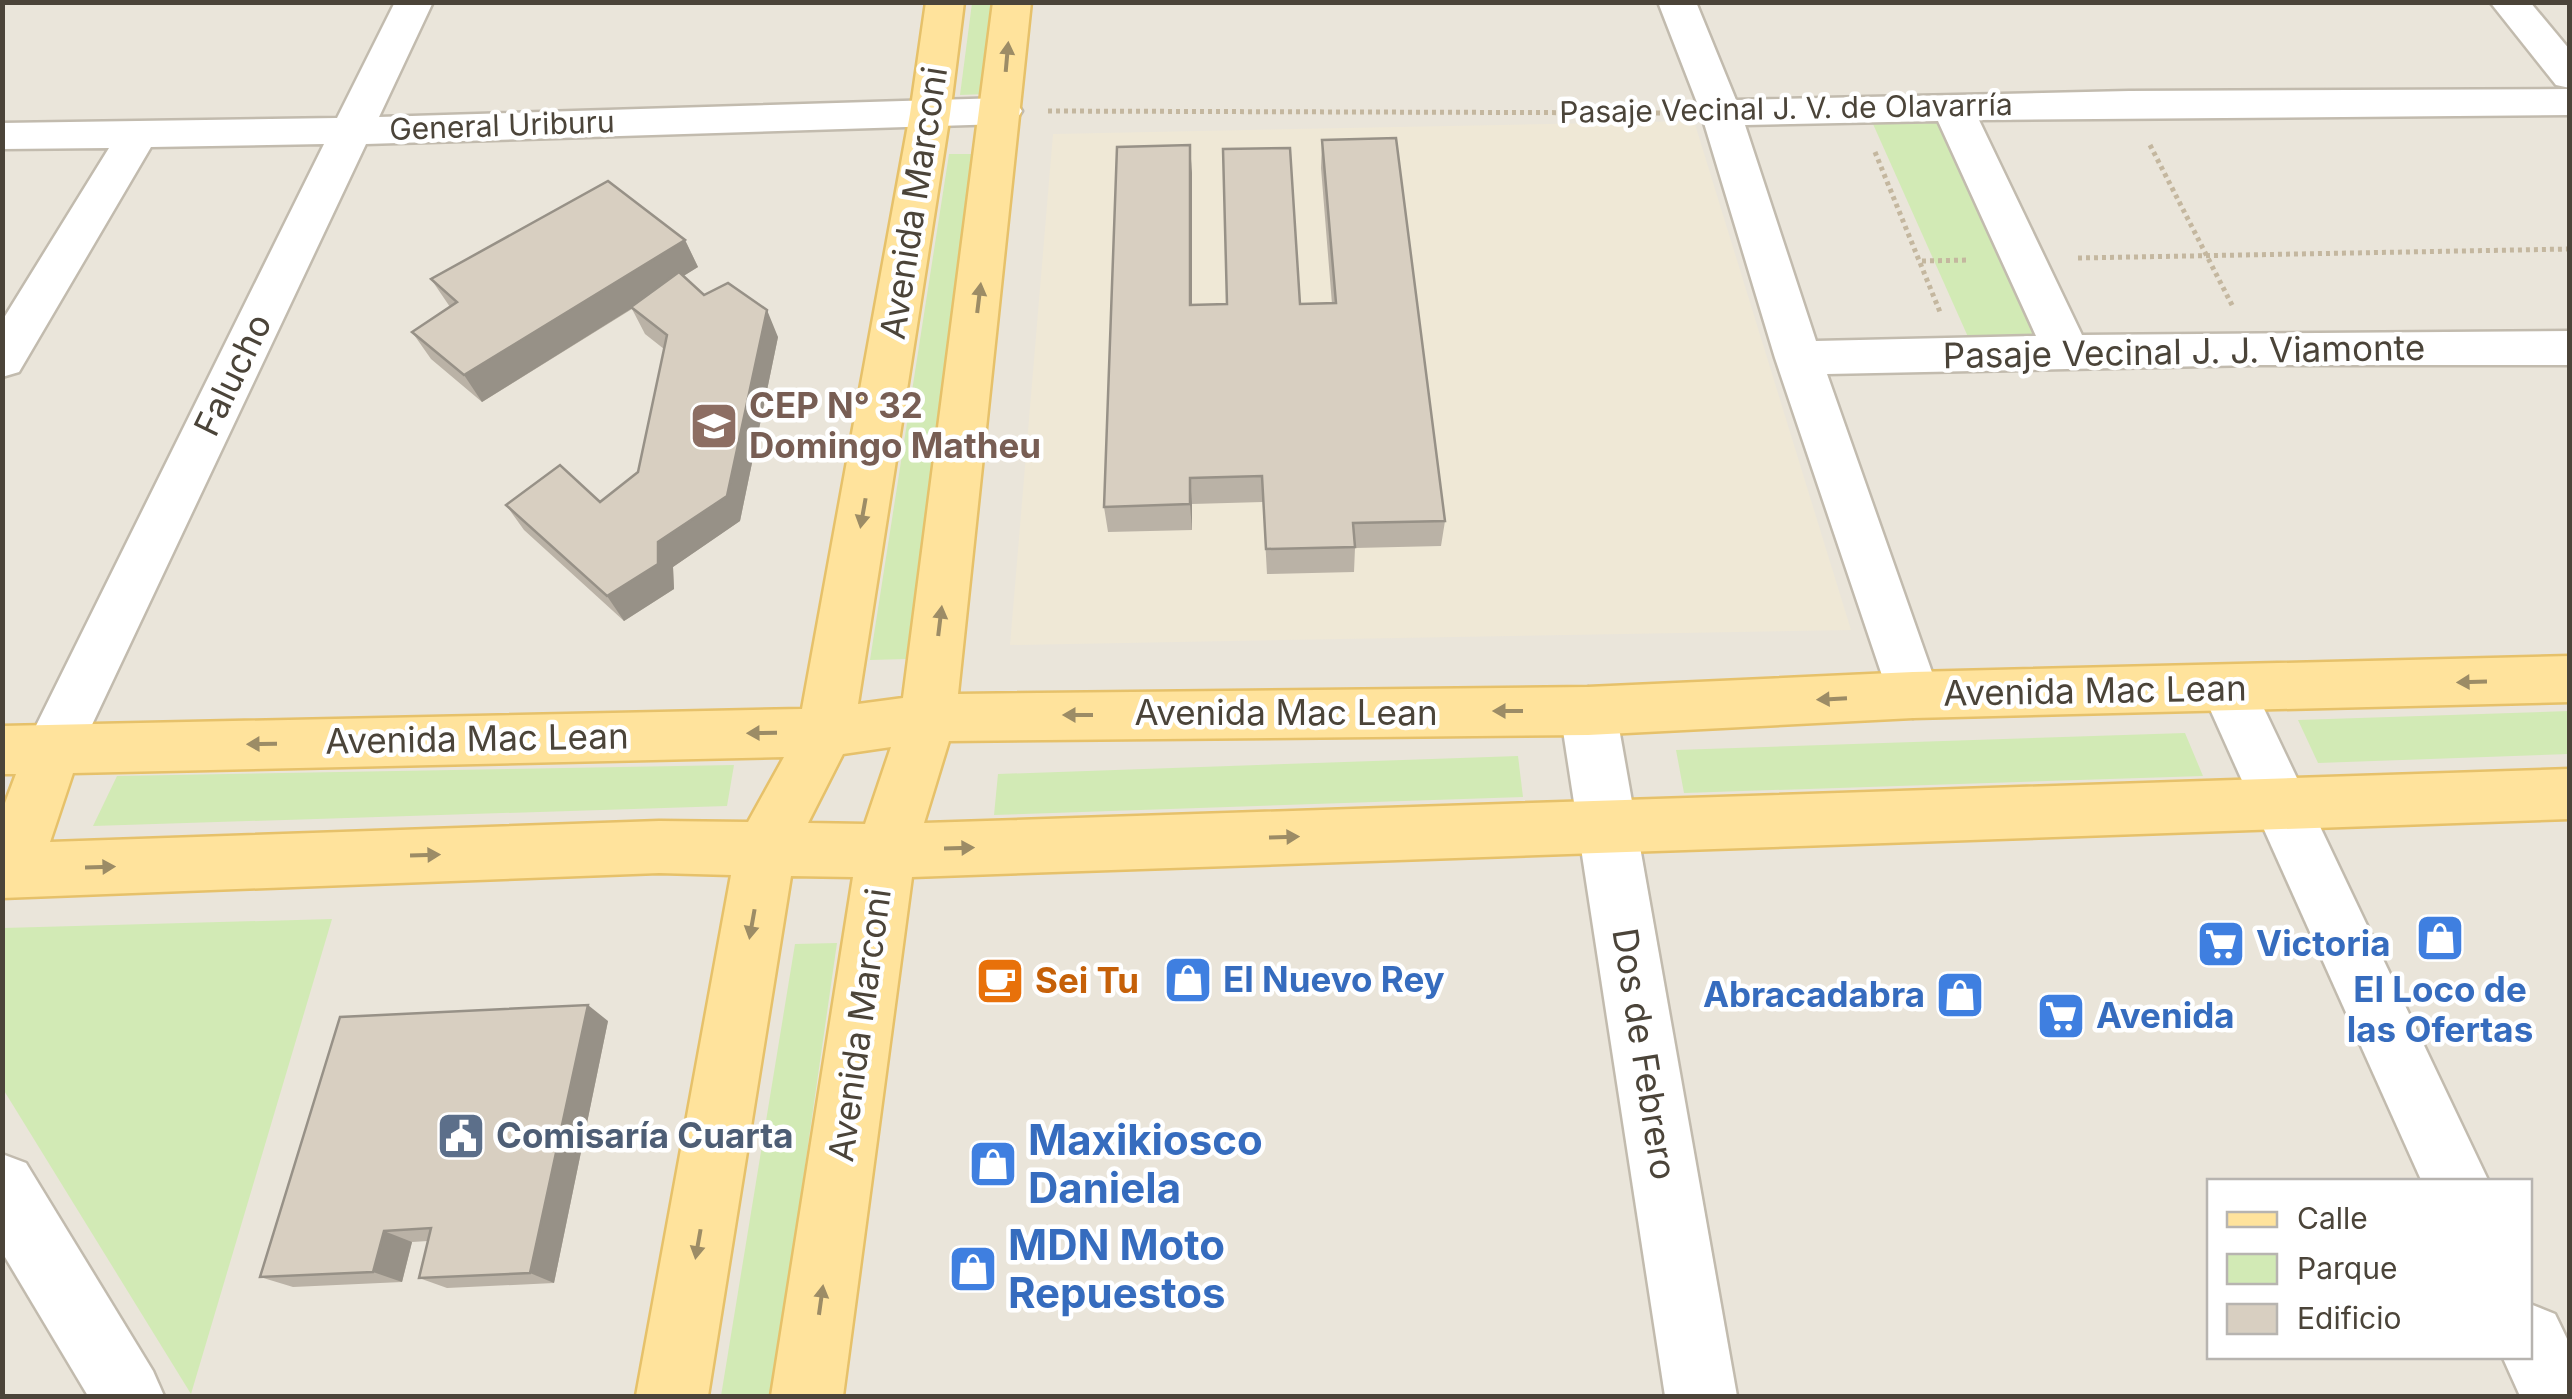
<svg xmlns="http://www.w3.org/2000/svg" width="2572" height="1399" font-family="Inter,sans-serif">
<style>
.residential{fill:#eae5da;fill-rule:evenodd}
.education{fill:#efe8d6}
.green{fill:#d2eab5}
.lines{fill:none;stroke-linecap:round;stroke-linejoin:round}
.minor-casing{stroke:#c2bbae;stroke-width:5}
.major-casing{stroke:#e6c16a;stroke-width:5}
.path{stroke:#c4b79f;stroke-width:5;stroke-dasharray:4 4;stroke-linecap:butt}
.minor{fill:#fff;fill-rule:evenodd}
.major{fill:#ffe39c;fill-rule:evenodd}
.wall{fill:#bab2a6}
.shaded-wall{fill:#979187}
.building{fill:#d8cfc1;stroke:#979187;stroke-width:2.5}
.oneway{fill:#9c8c66}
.labels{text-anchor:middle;stroke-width:9;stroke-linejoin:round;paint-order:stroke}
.far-street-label{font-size:30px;fill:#4b4439;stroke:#fff}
.street-label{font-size:35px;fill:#4b4439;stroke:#fff}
.education-label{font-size:35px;font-weight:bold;fill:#785e54;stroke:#fff;text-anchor:start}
.shop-label{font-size:35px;font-weight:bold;fill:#366cbe;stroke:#fff;text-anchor:start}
.food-label{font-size:35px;font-weight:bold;fill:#c56008;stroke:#fff;text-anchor:start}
.service-label{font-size:35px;font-weight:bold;fill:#4e5e75;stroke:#fff;text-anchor:start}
.near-shop-label{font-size:42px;font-weight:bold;fill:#366cbe;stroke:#fff;text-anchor:start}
</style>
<rect width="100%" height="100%" fill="#f6f3ec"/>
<path class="residential" d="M 3,3 L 2569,3 L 2569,1396 L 3,1396 ZM 2210,1182 L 2530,1182 L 2530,1356 L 2210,1356 Z"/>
<polygon class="education" points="1694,121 1851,630 1010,645 1053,134"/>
<g class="green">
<polygon points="972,3 997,3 987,94 960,95"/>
<polygon points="1951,121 2061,345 1973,348 1873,124"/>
<polygon points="949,154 977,154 906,659 870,660"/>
<polygon points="2569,711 2569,754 2318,763 2298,720"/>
<polygon points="2185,733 2203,776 1684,793 1676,750"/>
<polygon points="1518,756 1523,797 994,815 998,774"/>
<polygon points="734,765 727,806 93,826 117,776"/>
<polygon points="332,919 191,1394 3,1089 3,928"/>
<polygon points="837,943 772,1396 721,1396 795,944"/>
</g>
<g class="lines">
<g class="minor-casing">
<g id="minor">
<polygon points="395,2 433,2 379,117 1002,98 1016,102 1022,111 1016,120 1002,124 366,144 73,765 53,772 33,765 25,748 324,144 151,147 19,372 2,377 2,321 109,148 2,149 2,123 337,118"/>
<path d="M 1658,2 L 1696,2 L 1736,100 L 2129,91 L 2570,89 L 2570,115 L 1979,120 L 2082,335 L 2570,331 L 2570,365 L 2255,365 L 1827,374 L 1940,695 L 1932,711 L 1913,718 L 1894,711 L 1775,358 L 1701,113 ZM 1938,121 L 2036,336 L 1816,341 L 1745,125 Z"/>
<polygon points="2490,2 2530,2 2570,50 2570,88 2556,85"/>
<polygon points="2228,666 2247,673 2489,1182 2422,1182 2201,689 2209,673"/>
<polygon points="1588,687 1608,694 1616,711 1737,1396 1665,1396 1560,711 1568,694"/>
<polygon points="2,1154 26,1163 153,1371 164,1396 88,1396 2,1252"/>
<polygon points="2530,1304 2555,1314 2570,1345 2570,1396 2520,1396 2502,1356 2530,1356"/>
</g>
</g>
<g class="major-casing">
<path id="major" d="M 926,2 L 964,2 L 950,114 L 858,704 L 903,698 L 993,2 L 1031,2 L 958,694 L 1588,687 L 1913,672 L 2570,656 L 2570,702 L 1913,718 L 1588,735 L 949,741 L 924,823 L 2570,769 L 2570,819 L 912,877 L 843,1396 L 771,1396 L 853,877 L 791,876 L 708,1396 L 636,1396 L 731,875 L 659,873 L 2,898 L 2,811 L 16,774 L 2,774 L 2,726 L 802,709 L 910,114 ZM 891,747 L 865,824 L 808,823 L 843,754 ZM 784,757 L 748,822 L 659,821 L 50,842 L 73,773 Z"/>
</g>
<g class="path">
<polyline points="1048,111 1671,113"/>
<polyline points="2150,145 2233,307"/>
<polyline points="1875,152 1940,312"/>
<polyline points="2078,258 2570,249"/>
<polyline points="1922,261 1970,260"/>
</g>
<use href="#minor" class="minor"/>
<use href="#major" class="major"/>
</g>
<g class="wall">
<polygon points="1322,140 1445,521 1441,546 1355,548 1354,572 1267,574 1263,502 1192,504 1192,530 1108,532 1104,507 1192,173 1192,305 1332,304 1321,168"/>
<polygon points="685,240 698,267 683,276 704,295 778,337 740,521 673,567 674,589 624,621 524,530 506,505 600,502 638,472 664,349 645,334 632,309 482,402 431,359 412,332 450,307 431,279"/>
<polygon points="608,1021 554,1283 447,1288 419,1278 428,1241 412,1242 402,1282 293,1287 260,1277"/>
</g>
<g class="shaded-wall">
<polygon points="1190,145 1192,173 1192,332 1190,305"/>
<polygon points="685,240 698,267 482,402 464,375"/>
<polygon points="767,310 778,337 740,521 673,567 674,589 624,621 607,596 658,542"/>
<polygon points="1190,478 1192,504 1192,530 1190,504"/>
<polygon points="588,1005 608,1021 554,1283 530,1273"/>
<polygon points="384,1231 412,1242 402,1282 373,1272"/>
</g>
<g class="building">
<polygon points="1396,138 1445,521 1353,523 1355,547 1266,549 1262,476 1190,478 1190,504 1104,507 1117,147 1190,145 1190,305 1227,304 1223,149 1290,148 1300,304 1336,303 1322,140"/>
<polygon points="608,181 685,240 464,375 412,332 457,302 431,279"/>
<polygon points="679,272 704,295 728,283 767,310 727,496 658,542 658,564 607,596 506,505 560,465 600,502 638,472 667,335 631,307"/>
<polygon points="588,1005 530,1273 419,1278 431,1228 384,1231 373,1272 260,1277 340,1017"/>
</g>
<defs><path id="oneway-solid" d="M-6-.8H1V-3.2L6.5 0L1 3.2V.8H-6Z" transform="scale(2.5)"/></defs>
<g class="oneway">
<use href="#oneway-solid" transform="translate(1007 57) rotate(-85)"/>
<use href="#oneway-solid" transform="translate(979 298) rotate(-83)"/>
<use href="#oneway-solid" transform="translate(863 513) rotate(100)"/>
<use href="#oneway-solid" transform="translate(940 621) rotate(-83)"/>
<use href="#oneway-solid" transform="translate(2472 682) rotate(178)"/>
<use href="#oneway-solid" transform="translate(1832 699) rotate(177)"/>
<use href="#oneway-solid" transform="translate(1508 711) rotate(180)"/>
<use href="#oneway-solid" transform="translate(1078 715) rotate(180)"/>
<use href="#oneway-solid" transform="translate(762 733) rotate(179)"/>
<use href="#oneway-solid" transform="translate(262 744) rotate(179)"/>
<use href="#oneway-solid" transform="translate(1284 837) rotate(-2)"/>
<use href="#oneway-solid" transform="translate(959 848) rotate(-2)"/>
<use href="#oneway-solid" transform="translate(425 855) rotate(-2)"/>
<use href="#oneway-solid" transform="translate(100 867) rotate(-2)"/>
<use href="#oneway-solid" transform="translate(752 924) rotate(100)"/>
<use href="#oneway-solid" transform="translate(698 1244) rotate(100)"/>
<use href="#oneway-solid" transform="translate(821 1300) rotate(-82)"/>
</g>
<defs>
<g id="school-square" transform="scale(2.5)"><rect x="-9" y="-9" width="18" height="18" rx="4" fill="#8d6e63" stroke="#fff"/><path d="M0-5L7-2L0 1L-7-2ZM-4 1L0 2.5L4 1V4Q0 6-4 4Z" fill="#fff"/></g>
<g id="shop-square" transform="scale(2.5)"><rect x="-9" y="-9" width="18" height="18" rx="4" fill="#3f7fe0" stroke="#fff"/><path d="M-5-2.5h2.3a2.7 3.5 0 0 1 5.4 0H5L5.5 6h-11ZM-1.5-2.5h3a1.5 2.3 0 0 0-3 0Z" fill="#fff"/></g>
<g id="supermarket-square" transform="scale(2.5)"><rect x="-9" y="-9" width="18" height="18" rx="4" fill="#3f7fe0" stroke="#fff"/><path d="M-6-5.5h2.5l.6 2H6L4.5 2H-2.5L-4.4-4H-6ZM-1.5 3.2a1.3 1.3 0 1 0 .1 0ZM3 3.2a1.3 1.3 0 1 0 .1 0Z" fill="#fff"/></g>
<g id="cafe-square" transform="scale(2.5)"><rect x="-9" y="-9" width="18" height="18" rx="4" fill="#e8710a" stroke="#fff"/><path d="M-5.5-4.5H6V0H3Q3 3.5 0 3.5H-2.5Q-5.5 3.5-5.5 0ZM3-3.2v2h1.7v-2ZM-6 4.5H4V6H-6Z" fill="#fff"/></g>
<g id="civic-square" transform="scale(2.5)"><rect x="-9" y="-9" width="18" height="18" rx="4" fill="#5c6f8a" stroke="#fff"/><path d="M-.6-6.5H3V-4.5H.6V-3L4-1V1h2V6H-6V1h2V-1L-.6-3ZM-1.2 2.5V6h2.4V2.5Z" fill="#fff"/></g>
</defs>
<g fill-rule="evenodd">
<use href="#school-square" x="714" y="426"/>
<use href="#shop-square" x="2440" y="938"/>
<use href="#supermarket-square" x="2221" y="944"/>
<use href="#shop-square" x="1188" y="980"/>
<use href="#cafe-square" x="1000" y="981"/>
<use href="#shop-square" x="1960" y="995"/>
<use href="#supermarket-square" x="2061" y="1016"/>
<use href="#civic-square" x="461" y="1136"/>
<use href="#shop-square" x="993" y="1164"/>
<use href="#shop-square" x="973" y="1269"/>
</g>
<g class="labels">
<g class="far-street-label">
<text transform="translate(1786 109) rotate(-1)" y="10">Pasaje Vecinal J. V. de Olavarría</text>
<text transform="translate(502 126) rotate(-2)" y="10">General Uriburu</text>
</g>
<g class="street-label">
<text transform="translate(914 203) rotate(-81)" y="12">Avenida Marconi</text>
<text transform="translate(2184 352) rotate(-1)" y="12">Pasaje Vecinal J. J. Viamonte</text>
<text transform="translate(233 375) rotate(-64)" y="12">Falucho</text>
<text transform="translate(2095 691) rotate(-1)" y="12">Avenida Mac Lean</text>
<text x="1286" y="725">Avenida Mac Lean</text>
<text transform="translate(477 739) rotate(-1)" y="12">Avenida Mac Lean</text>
<text transform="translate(860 1025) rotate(-82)" y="12">Avenida Marconi</text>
<text transform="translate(1644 1054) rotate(81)" y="12">Dos de Febrero</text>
</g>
<g class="education-label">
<text x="749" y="418">CEP N° 32<tspan x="749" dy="40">Domingo Matheu</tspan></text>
</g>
<g class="shop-label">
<text x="2256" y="956">Victoria</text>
<text x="1223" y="992">El Nuevo Rey</text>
<text x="2440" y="1002" text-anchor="middle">El Loco de<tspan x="2440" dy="40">las Ofertas</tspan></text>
<text x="1925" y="1007" text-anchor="end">Abracadabra</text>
<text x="2096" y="1028">Avenida</text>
</g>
<g class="food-label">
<text x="1035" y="993">Sei Tu</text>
</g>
<g class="service-label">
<text x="496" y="1148">Comisaría Cuarta</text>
</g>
<g class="near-shop-label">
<text x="1028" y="1155">Maxikiosco<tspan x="1028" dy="48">Daniela</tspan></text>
<text x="1008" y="1260">MDN Moto<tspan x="1008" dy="48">Repuestos</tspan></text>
</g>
</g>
<rect width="2572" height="1399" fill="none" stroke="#4b4439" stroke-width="10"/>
<rect x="2207" y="1179" width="325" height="180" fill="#ffffff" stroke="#b7b4b0" stroke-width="2.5"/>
<rect x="2227" y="1212" width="50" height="15" fill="#ffe39c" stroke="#b7b4b0" stroke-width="2.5"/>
<text x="2297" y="1229" font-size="30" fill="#4b4439">Calle</text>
<rect x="2227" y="1254" width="50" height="30" fill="#d2eab5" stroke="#b7b4b0" stroke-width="2.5"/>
<text x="2297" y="1279" font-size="30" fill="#4b4439">Parque</text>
<rect x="2227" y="1304" width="50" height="30" fill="#d8cfc1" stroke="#b7b4b0" stroke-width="2.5"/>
<text x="2297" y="1329" font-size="30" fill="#4b4439">Edificio</text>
</svg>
